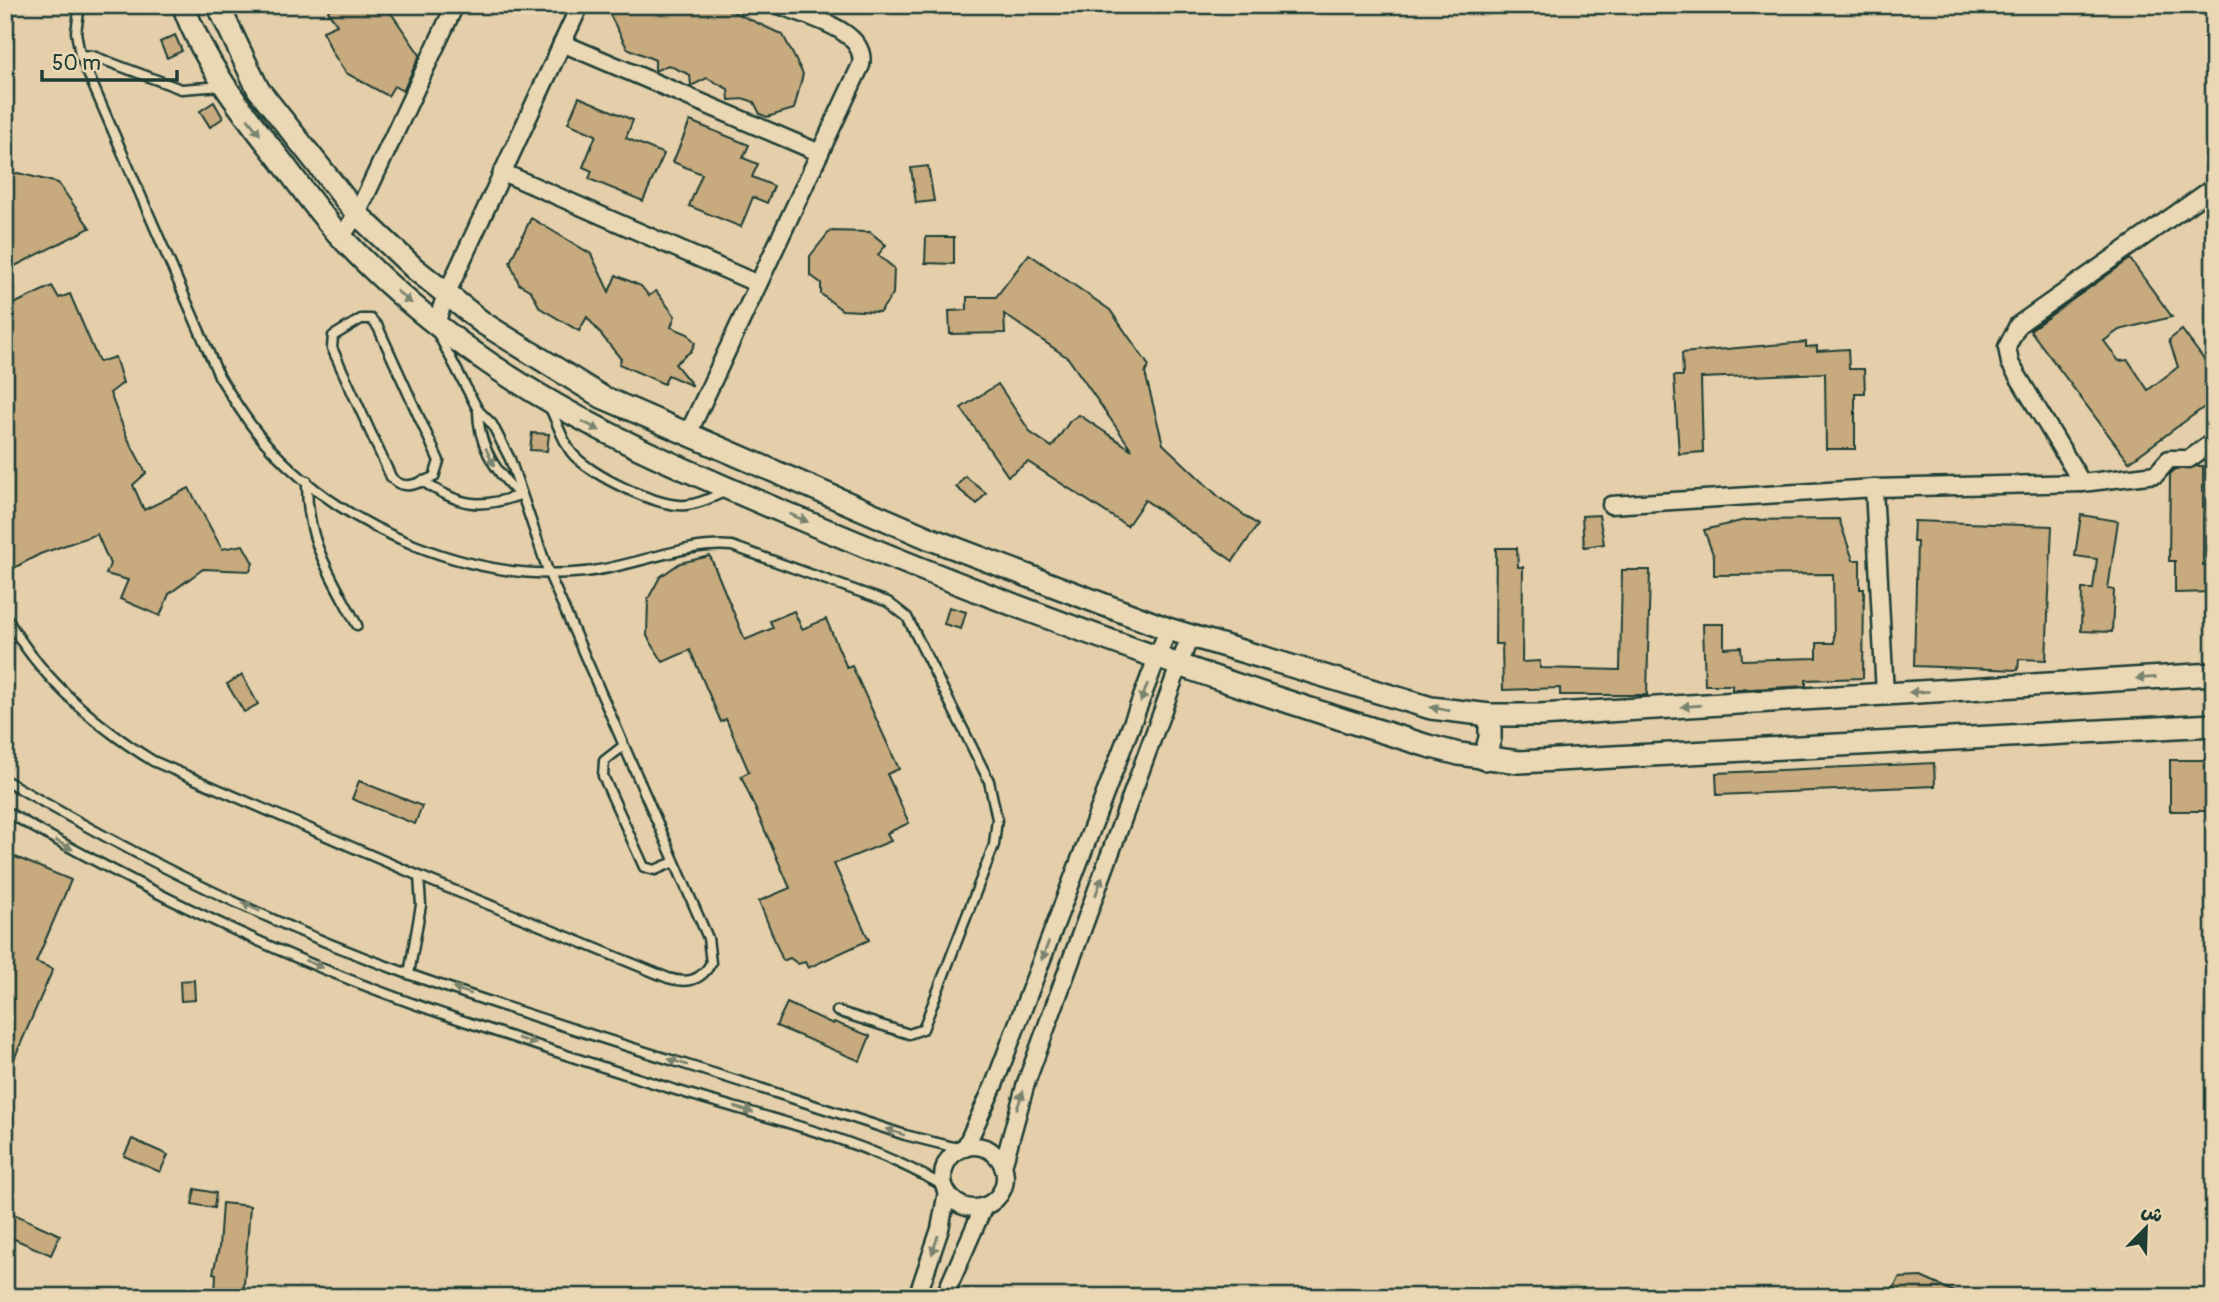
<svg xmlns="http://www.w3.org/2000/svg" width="2219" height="1302" font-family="Pangolin,'Playpen Sans Arabic',sans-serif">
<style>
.building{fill:#c7ab7e;stroke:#1f3d34;stroke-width:2}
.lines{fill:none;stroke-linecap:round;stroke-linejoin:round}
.lane-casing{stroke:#1f3d34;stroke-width:13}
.street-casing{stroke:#1f3d34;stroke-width:21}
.secondary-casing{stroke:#1f3d34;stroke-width:26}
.lane{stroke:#ead8b5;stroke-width:8}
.street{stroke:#ead8b5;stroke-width:16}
.secondary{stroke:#ead8b5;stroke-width:21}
.oneway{fill:#7a836e}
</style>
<rect width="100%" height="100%" fill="#e4cfaa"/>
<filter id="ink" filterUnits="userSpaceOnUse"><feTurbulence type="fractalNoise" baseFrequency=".0143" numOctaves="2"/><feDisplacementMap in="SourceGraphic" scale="14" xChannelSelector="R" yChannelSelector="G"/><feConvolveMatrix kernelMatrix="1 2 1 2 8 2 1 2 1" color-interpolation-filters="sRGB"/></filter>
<g filter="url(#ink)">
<g class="building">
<polygon points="334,5 376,5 391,13 420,55 403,91 394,86 388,96 346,73 332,52 323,31 337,25 328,11"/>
<polygon points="615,5 719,5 783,35 803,74 794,109 767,117 760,114 754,102 746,99 729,100 728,89 707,78 691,86 690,75 668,65 655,71 655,60 627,48 610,15"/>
<polygon points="175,35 182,51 167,58 160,42"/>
<polygon points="579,97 633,120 626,138 664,154 643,201 589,179 592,171 583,167 596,135 568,123"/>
<polygon points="214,102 223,118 210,127 200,111"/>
<polygon points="690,121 749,145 743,158 758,164 752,177 774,186 767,203 753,197 741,227 689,206 702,174 673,162"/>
<polygon points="928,166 934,201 916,203 911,168"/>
<polygon points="18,173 58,183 90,228 5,271 5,175"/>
<polygon points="531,218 591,254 609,292 616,275 641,286 649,296 656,291 675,316 671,327 688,334 695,343 691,351 675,364 693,386 668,375 664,384 619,364 621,359 587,317 579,331 540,308 531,291 519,284 510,262"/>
<polygon points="830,231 870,232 886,245 878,255 894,268 893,294 880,312 842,310 821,294 821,283 810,275 810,256"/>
<polygon points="926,237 954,237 954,264 925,263"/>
<polygon points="1029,254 1110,310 1149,366 1145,373 1163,444 1220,498 1258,525 1233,561 1145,500 1127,526 1028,462 1008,476 961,408 998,384 1031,433 1052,447 1070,421 1079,415 1132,450 1068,358 1004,314 1005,333 950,334 949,311 967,310 967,297 996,297"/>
<polygon points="2130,259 2172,317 2119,330 2104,341 2119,361 2128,360 2148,390 2178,367 2169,340 2182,330 2214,373 2214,400 2129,462 2030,330"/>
<polygon points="52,286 59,298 70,294 99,362 115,357 123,383 110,393 127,437 146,473 133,485 144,510 189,488 222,549 243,545 253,563 250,571 203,569 169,594 160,616 120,599 128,580 106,574 110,564 97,534 40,554 10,570 5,558 5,308"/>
<polygon points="1806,342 1806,347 1817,346 1817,351 1848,349 1849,369 1864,369 1865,393 1855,393 1855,449 1826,449 1825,373 1701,378 1703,452 1679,454 1674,376 1683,376 1682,353"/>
<polygon points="532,433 549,434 547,451 530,450"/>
<polygon points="2198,466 2203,466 2203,565 2211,565 2214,569 2214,592 2175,593 2175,561 2169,561 2170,474 2174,470"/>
<polygon points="965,476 986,493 977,504 956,487"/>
<polygon points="1599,515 1604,544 1584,547 1582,516"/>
<polygon points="2081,515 2118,521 2108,589 2114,590 2112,632 2081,631 2082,589 2093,589 2097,559 2075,556"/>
<polygon points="1839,519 1853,560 1860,560 1860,589 1864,589 1863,678 1806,680 1806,686 1732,690 1732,685 1705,685 1703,624 1724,624 1724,648 1741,647 1742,660 1817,658 1817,643 1834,643 1833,574 1714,575 1714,557 1704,530 1745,520"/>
<polygon points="1914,521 2052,526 2046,660 2019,659 2018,670 1914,666 1917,542 1913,542"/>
<polygon points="1496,548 1517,548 1518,567 1523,567 1522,662 1540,661 1540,668 1620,670 1622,570 1650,570 1647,695 1560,695 1560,688 1503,690 1502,644 1495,644"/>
<polygon points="710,556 745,640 773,628 770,621 794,611 802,629 826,619 847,668 852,666 899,769 887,774 909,823 887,833 891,841 834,864 869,940 808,968 805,962 798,964 790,958 783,961 759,901 790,888 741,776 749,772 726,719 721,722 690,650 663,662 647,636 648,599 660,577 680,563"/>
<polygon points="949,607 966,612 961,629 944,624"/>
<polygon points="242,675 258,704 244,712 227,684"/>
<rect x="2170" y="760" width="44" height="51"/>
<polygon points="1934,763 1935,786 1717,795 1716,773"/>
<polygon points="359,781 422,806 415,824 352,799"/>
<polygon points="13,856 71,880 36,962 53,969 5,1080 5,979 15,955 5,951 5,873"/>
<polygon points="194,980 195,1000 181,1001 180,981"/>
<polygon points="787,1003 833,1024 834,1022 870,1036 860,1061 776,1026"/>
<polygon points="132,1139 168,1155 160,1172 124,1156"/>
<polygon points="195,1189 216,1193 214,1208 192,1204"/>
<polygon points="222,1203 250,1206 243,1297 215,1297 216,1274 213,1273 219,1248"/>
<polygon points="5,1210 60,1235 51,1255 5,1235"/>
<polygon points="1921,1277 1966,1297 1890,1297 1899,1278"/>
</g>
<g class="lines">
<g class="lane-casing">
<g id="lane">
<path d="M 80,5 L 76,32 L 80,55 L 219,376 C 235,402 251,428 272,450 C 348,531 474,583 585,572 C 634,567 683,542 732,546 L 888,602 L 907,617 L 989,781 L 997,819 L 994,845 L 923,1029 L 909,1034 L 837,1011"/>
<polyline points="80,55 93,56 181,89 222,86"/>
<path d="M 361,319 L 371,319 L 378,327 L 439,461 L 434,477 C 418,483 403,492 391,477 L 332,348 L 333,336 Z"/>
<path d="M 550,408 C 557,422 562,439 571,452 C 588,474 658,508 686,505 C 701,504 714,496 727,491"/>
<path d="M 478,410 C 478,444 495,472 520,495"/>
<path d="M 307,481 C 306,541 330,574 357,625"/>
<path d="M 422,481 C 459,505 478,510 520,495"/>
<path d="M 5,615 C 40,678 93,724 153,761 L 419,876 L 668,978 C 687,984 701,981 711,963 L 708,938 L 549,574 L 510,459 L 492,424 L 478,410 L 437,332"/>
<polyline points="622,747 604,761 603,776 644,867 655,870 674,862"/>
<path d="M 5,780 C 133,855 270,925 411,975 C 574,1032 741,1080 905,1135 L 961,1149"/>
<path d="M 5,811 C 150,894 302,968 461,1020 C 541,1047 622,1074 702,1098 C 784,1122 871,1143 945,1187"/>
<polyline points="409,974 421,905 419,876"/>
</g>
</g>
<g class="street-casing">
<g id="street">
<polyline points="562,43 820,153"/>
<polyline points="502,172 758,284"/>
<polyline points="341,237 357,214 455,5"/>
<polyline points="436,323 446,295 580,5"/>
<path d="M 687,436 L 861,65 C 868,30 806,16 779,5"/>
<polyline points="2082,483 2010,363 2007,347 2018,325 2214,187"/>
<polyline points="1874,488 1885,694"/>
<polyline points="1611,505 1874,488 2082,483 2156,474 2169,459 2189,459 2214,441"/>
<circle cx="974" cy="1177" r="31"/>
<polyline points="965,1148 994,1085 1168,629"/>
<polyline points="1003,1166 1026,1083 1190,636"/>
<polyline points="917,1297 940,1229 947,1192"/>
<polyline points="944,1297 984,1206"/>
</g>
</g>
<g class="secondary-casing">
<g id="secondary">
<path d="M 183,5 C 204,63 240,109 278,157 C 299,184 319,214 343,239 C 382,281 427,319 473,352 C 579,428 696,475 814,525 C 1014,609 1220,683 1428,746 L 1459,754 L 1519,762 L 2214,725"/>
<polyline points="218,5 258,89 357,214 415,269 483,323 602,397 931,539 1168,629 1431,708 1490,715 1540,715 2214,674"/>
<polyline points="1484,759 1490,738 1490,715"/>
</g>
</g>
<use href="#lane" class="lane"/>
<use href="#street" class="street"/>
<use href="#secondary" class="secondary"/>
</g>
<defs><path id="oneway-solid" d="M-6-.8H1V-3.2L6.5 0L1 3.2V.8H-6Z" transform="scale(1.75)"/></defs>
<g class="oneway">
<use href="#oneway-solid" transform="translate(254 127) rotate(52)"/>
<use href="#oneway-solid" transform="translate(404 297) rotate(40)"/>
<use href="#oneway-solid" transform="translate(591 426) rotate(28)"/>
<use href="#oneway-solid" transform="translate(490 457) rotate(65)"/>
<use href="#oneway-solid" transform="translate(799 518) rotate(23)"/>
<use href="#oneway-solid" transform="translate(2146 678) rotate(177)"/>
<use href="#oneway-solid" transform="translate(1919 692) rotate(177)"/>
<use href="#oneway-solid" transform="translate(1144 693) rotate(111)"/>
<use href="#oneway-solid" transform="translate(1691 706) rotate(176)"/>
<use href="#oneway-solid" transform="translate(1440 709) rotate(-170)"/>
<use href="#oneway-solid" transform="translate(64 845) rotate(29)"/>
<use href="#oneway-solid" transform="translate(1099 886) rotate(-70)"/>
<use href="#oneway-solid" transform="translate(251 907) rotate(-154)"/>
<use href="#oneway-solid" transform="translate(1045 951) rotate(111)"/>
<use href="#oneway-solid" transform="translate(314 964) rotate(22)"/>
<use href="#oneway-solid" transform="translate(462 991) rotate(-162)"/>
<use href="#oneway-solid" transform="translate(527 1041) rotate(18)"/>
<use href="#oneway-solid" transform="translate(678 1062) rotate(-162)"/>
<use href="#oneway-solid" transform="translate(1020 1100) rotate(-71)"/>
<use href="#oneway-solid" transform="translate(744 1110) rotate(17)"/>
<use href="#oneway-solid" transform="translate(895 1132) rotate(-162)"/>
<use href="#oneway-solid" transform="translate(935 1245) rotate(108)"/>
</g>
</g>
<rect width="2219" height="1302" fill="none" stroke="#ead8b5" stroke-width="28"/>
<rect x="14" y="14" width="2191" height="1274" fill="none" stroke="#1f3d34" stroke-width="2.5" filter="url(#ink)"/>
<g transform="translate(2146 1228) rotate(23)" stroke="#ead8b5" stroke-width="5" paint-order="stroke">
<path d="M0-5L12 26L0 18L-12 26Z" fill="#1f3d34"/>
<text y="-10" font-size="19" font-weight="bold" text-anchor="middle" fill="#1f3d34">ش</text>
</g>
<path d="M42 70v10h135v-10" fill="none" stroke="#1f3d34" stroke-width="3.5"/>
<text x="52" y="70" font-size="21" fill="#1f3d34" stroke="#ead8b5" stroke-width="5" paint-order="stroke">50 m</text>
</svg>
